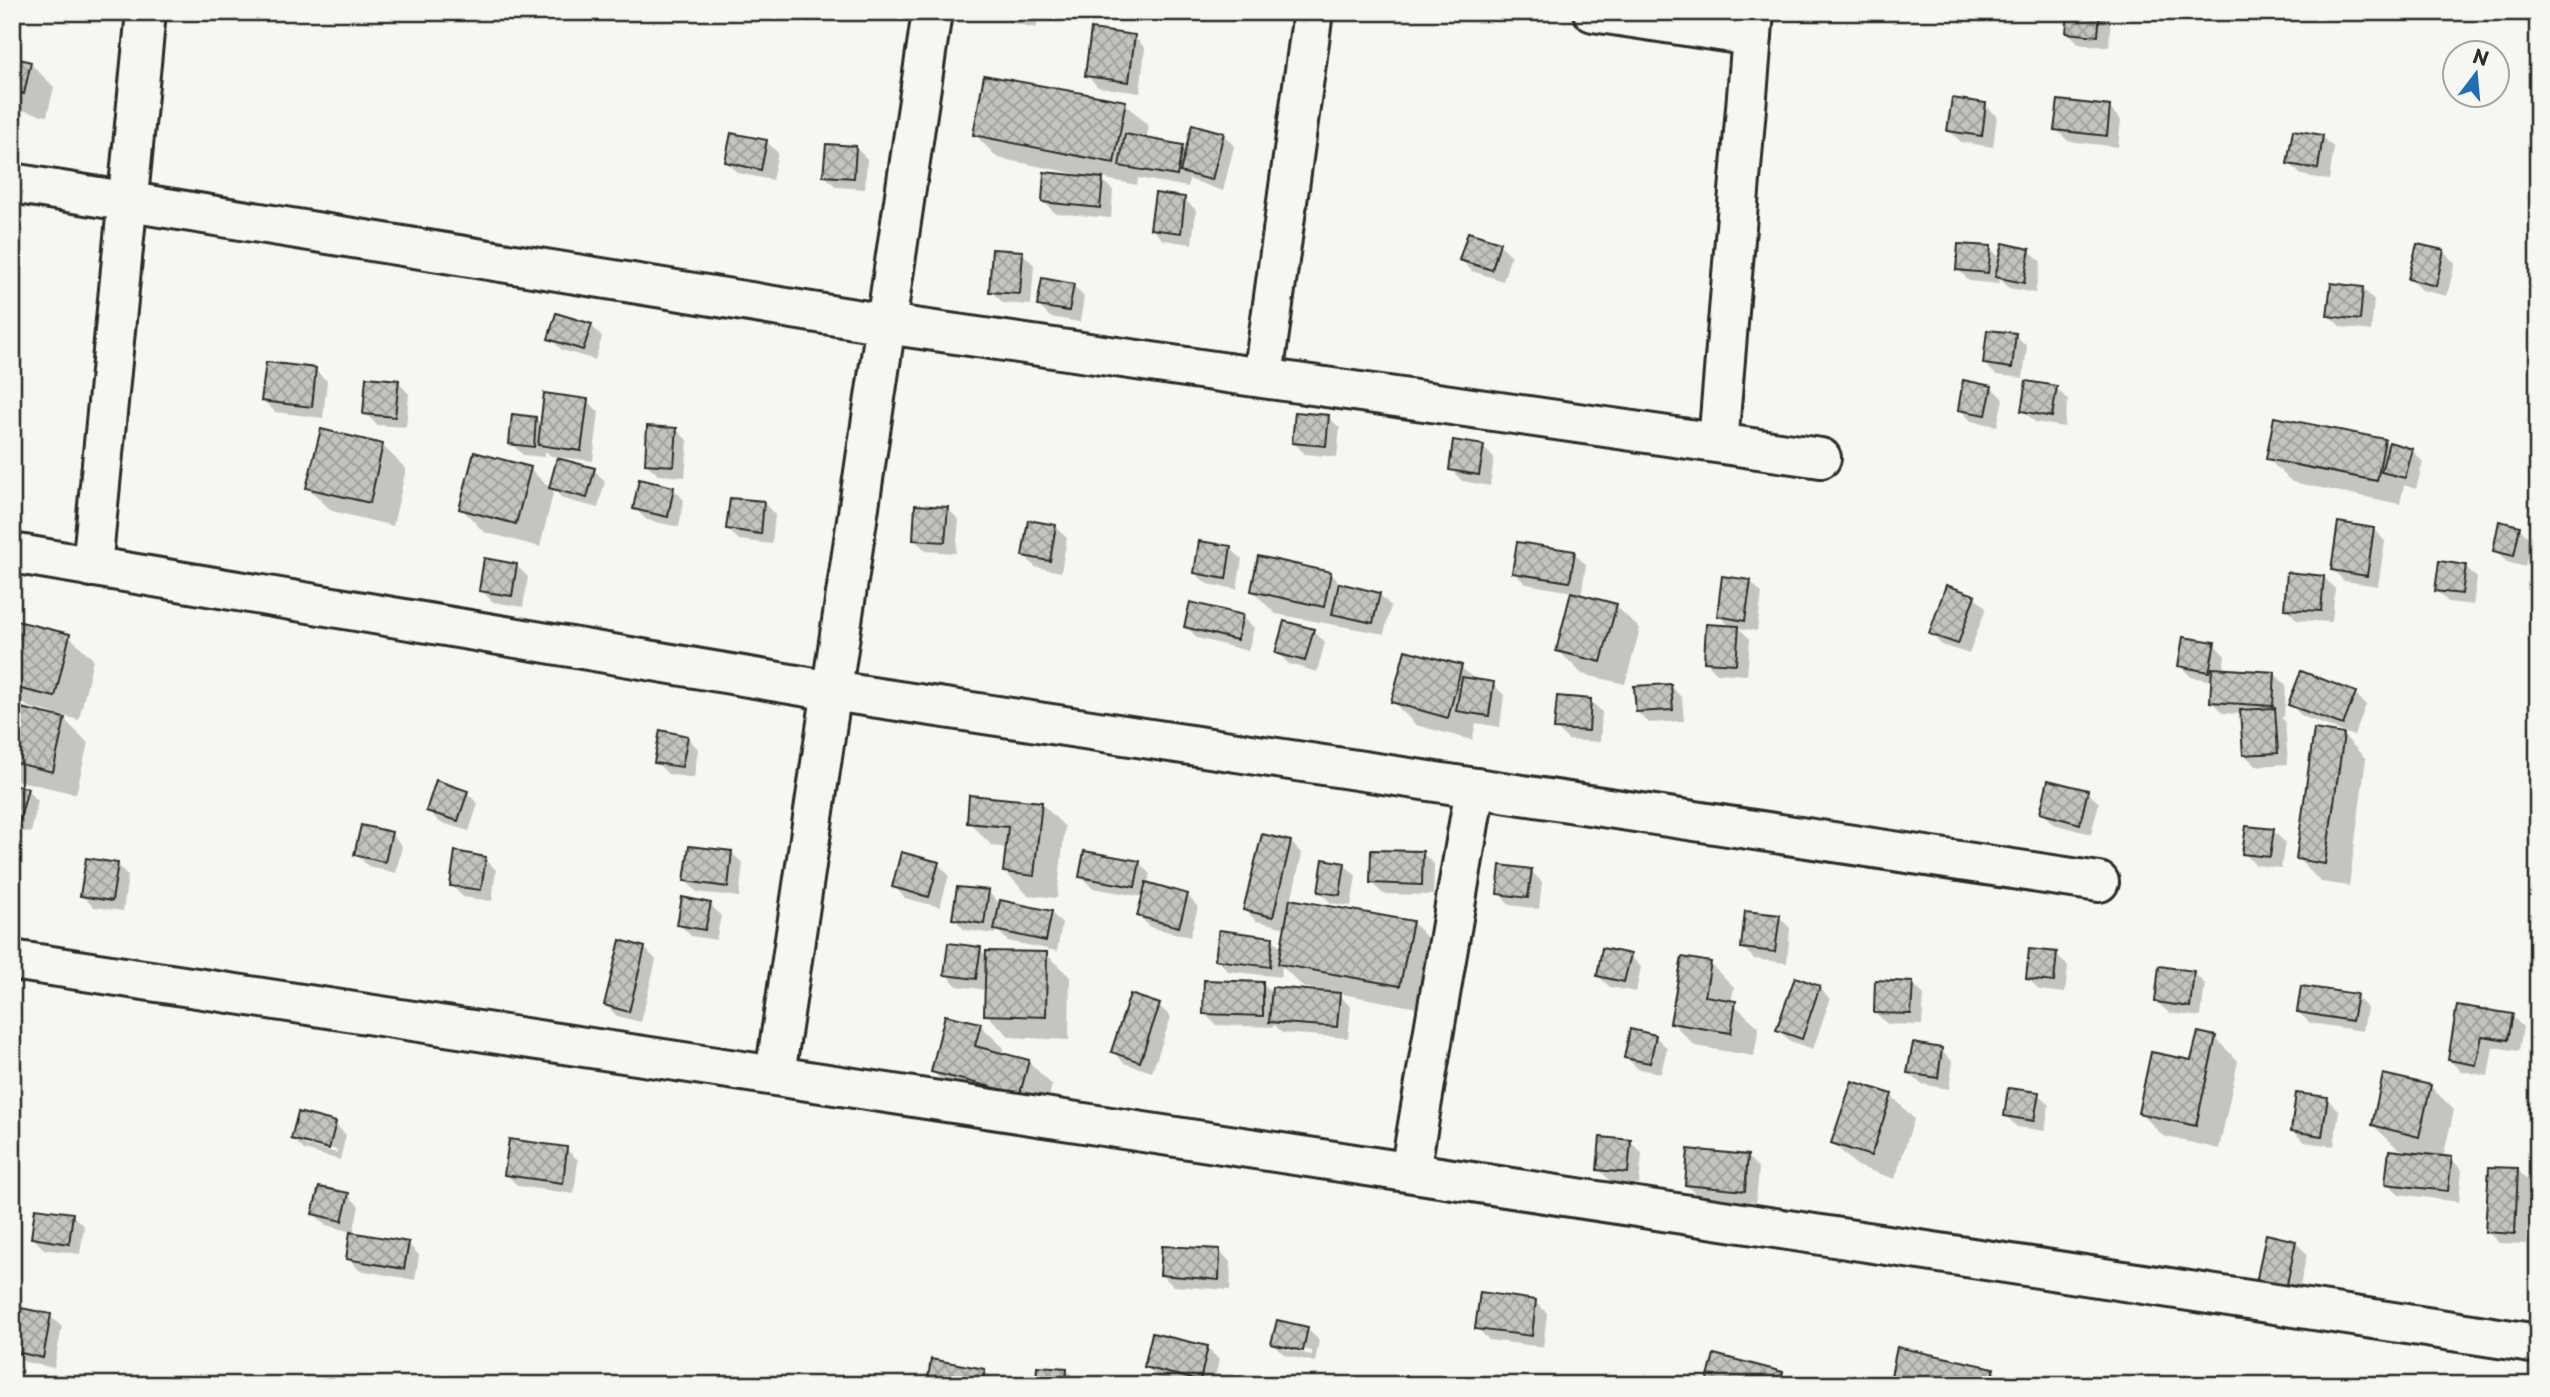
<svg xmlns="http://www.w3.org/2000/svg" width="2550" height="1397" font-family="'Playpen Sans',sans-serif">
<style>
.shadow{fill:#0003;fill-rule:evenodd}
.building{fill:url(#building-cross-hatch);stroke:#2b2b2b;stroke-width:2}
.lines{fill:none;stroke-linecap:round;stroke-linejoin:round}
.minor-casing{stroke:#2b2b2b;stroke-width:44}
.minor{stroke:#f6f6f2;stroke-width:38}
</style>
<defs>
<pattern id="building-cross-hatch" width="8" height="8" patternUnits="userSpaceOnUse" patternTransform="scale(1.75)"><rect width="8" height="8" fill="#c3c3c0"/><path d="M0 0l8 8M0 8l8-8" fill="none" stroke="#9f9f9c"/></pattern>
</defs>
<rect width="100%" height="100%" fill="#f6f6f2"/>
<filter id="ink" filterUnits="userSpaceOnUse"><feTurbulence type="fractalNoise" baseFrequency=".0143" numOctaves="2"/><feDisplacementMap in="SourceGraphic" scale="14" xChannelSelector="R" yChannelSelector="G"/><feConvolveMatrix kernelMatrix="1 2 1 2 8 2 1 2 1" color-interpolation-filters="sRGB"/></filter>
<g filter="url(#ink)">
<g class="shadow">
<polygon points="12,12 23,12 12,57"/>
<polygon points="998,12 1040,12 1036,28 1008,22"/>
<polygon points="2070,12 2111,12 2109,47 2079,44 2068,32"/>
<polygon points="1134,37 1145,48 1140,93 1098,87 1087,75"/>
<polygon points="12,59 30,63 54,87 47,116 12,108"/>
<polygon points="1125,103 1149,127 1146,139 1182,146 1187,151 1223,134 1234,146 1223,191 1189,179 1188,187 1138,178 1137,185 1101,178 1113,191 1111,218 1055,213 1044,202 1082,175 998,158 975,135"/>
<polygon points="1985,105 1997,116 1993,147 1961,142 1949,130"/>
<polygon points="2109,108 2121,120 2118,147 2068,141 2056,129"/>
<polygon points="2323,137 2334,148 2329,180 2301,175 2289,163"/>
<polygon points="766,141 778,153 772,180 738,173 727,162"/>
<polygon points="855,147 867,159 865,189 836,187 824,175"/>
<polygon points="1184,199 1196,210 1192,244 1163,240 1152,229"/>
<polygon points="1499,244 1511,255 1503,281 1472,271 1461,260"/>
<polygon points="1990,248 2001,259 2030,251 2041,262 2035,293 2009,288 1999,278 1999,284 1969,281 1958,269"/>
<polygon points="2443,252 2455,263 2447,296 2421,290 2410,279"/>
<polygon points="1022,253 1034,265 1031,305 1003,303 991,291"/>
<polygon points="1073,285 1084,297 1080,322 1050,317 1039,306"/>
<polygon points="2362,288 2374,300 2371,331 2341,327 2329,316"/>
<polygon points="591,325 602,337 595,360 562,350 550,338"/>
<polygon points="2015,335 2027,346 2023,378 1996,375 1985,364"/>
<polygon points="315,370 327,381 323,418 275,412 263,400"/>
<polygon points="398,382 409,394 406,427 377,425 365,413"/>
<polygon points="1991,387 2003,399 1997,426 1971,421 1960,409"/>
<polygon points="2056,388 2068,400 2064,427 2035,422 2023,410"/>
<polygon points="587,401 599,412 593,461 551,456 545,451 545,457 523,455 511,443 535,418 542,425"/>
<polygon points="1328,417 1340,428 1337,457 1305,454 1293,442"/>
<polygon points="676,429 688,441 685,477 658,475 646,463"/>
<polygon points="2384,441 2390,446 2412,450 2423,462 2416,489 2404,485 2400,504 2292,482 2268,459"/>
<polygon points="383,446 406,469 393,526 332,511 308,488"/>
<polygon points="1483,447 1494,458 1490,486 1462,481 1451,469"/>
<polygon points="558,460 594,470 605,481 598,508 563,499 554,490 540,547 484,532 461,508 530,469 551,489"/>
<polygon points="673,488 684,500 679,527 647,520 635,509"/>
<polygon points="764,503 775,515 772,544 739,540 728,529"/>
<polygon points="948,509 959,520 956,553 926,551 914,539"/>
<polygon points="1055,527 1067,538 1061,572 1035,567 1024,555"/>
<polygon points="2519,528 2531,540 2525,567 2507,562 2495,551"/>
<polygon points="2373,529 2385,541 2378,586 2344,581 2333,570"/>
<polygon points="1230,548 1242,559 1237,589 1207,584 1195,573"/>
<polygon points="1574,553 1586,565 1581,596 1616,606 1640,629 1625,684 1582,674 1558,650 1573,592 1526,584 1514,573"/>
<polygon points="516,565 528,577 523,607 493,602 481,590"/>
<polygon points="2465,566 2477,578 2473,605 2448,602 2437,591"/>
<polygon points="1330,573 1343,586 1379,594 1391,606 1384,634 1276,614 1252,591"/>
<polygon points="2324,577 2335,589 2332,622 2297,620 2286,608"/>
<polygon points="1751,582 1762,593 1757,631 1739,628 1750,639 1747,675 1717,673 1706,662 1731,627 1718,615"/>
<polygon points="1974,596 1986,608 1969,654 1942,645 1931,634"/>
<polygon points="1242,617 1254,628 1248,651 1197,638 1186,626"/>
<polygon points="1313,631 1325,642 1317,672 1289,664 1277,652"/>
<polygon points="69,636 93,659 79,720 60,715 88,743 76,794 16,780 12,776 12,708 55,717 56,714 28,707 12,692 12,650"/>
<polygon points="2214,644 2225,656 2223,670 2275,674 2286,685 2284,717 2281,717 2285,722 2288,764 2256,766 2244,754 2242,714 2223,713 2211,701 2213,681 2191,677 2180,665"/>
<polygon points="1461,667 1476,681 1493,684 1504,695 1500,727 1476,723 1472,740 1416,725 1393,702"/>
<polygon points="1671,686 1682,698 1684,721 1649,723 1637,712"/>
<polygon points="2355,693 2366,705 2354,736 2302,716 2290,704"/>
<polygon points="1590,700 1602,712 1600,742 1568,740 1556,728"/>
<polygon points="2343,735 2366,759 2349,886 2321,882 2298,859"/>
<polygon points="687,737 698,749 694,778 668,774 656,762"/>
<polygon points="12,786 27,790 38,801 31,833 12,829"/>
<polygon points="2087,792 2099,803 2091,834 2053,824 2042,812"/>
<polygon points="467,793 478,804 469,831 439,822 428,810"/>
<polygon points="1041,803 1065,827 1057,898 1028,895 1005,872 1007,848 992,846 969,822"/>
<polygon points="2273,831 2285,842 2281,868 2256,865 2244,853"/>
<polygon points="391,834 402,846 396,873 368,866 356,854"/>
<polygon points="1291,842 1302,854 1291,901 1412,922 1435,946 1423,1009 1337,993 1351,1007 1348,1038 1282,1033 1274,1024 1274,1027 1216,1025 1204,1013 1262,983 1273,994 1326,994 1326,991 1303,987 1282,966 1281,977 1228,971 1217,959 1272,938 1282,949 1286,928 1256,921 1245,909"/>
<polygon points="731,852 743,864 739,897 697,892 686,881"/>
<polygon points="1422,853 1434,864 1433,895 1383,894 1372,883"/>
<polygon points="485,859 496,870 492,901 463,897 451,885"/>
<polygon points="1139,863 1150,874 1148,885 1187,895 1198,907 1190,937 1150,927 1139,916 1144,897 1092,888 1081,876"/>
<polygon points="117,864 128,876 123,911 94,907 82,896"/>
<polygon points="938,864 949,875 940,907 905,898 894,886"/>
<polygon points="1344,864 1356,876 1351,906 1331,903 1320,892"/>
<polygon points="1531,871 1542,882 1539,909 1510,905 1499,893"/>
<polygon points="988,892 1001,905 1051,912 1062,924 1057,951 1008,941 996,929 995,934 965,930 954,919"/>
<polygon points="710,904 721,916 716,940 691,936 679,924"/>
<polygon points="1779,917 1790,928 1787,963 1754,959 1743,947"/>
<polygon points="645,948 656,960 641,1022 617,1016 606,1005"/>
<polygon points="980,949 987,956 1046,954 1070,977 1069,1040 1010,1037 986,1014 987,990 957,986 946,974"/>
<polygon points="2056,954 2068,966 2065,993 2039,990 2028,978"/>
<polygon points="1630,956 1641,967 1636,992 1610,987 1598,976"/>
<polygon points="1710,964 1734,987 1731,1002 1759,1027 1754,1056 1695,1046 1672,1022"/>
<polygon points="2193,972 2205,984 2201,1017 2169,1013 2157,1002"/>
<polygon points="1912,983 1924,995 1922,1025 1887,1024 1876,1013"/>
<polygon points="1819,987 1830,999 1813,1049 1790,1041 1778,1030"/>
<polygon points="2356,996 2367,1008 2363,1031 2310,1023 2298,1012"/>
<polygon points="1159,1006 1171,1017 1152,1072 1124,1063 1113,1051"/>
<polygon points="2459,1007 2512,1016 2523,1027 2519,1051 2493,1047 2488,1076 2461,1071 2449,1060"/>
<polygon points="980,1025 1004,1048 1002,1055 1029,1062 1052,1085 1044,1116 957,1095 933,1072"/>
<polygon points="1655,1036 1667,1048 1661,1073 1638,1069 1626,1057"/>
<polygon points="2215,1038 2238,1061 2219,1149 2163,1136 2140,1112"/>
<polygon points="1941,1050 1953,1062 1949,1089 1921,1084 1909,1073"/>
<polygon points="2430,1086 2454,1110 2443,1158 2451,1159 2462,1170 2459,1202 2399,1194 2387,1183 2411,1152 2397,1148 2373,1125"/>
<polygon points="2038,1094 2049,1105 2045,1131 2017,1127 2006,1116"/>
<polygon points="1891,1095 1914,1119 1895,1179 1857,1166 1833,1143"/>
<polygon points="2327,1099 2339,1111 2334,1146 2304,1142 2293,1131"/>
<path d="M 335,1124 L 346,1135 L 340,1160 L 304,1150 L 293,1139 ZM 304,1141 L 337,1150 L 337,1153 L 304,1145 Z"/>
<polygon points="1630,1142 1642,1153 1639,1184 1610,1181 1599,1169"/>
<polygon points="566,1149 578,1160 574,1194 518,1186 506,1174"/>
<polygon points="1748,1157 1759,1168 1756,1202 1698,1196 1686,1185"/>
<polygon points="2518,1170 2529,1182 2526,1244 2499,1243 2487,1231"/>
<polygon points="348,1195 359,1206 353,1234 408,1244 419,1255 415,1280 359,1270 348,1258 352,1232 326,1225 314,1214"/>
<polygon points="72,1215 84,1226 80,1254 44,1249 33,1238"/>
<polygon points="2295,1242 2307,1254 2297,1299 2269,1294"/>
<polygon points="1220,1251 1231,1263 1230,1290 1173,1286 1161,1274"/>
<polygon points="1535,1302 1547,1313 1543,1347 1489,1340 1477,1328"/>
<polygon points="50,1316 62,1327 54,1368 25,1362 14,1351"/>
<path d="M 1307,1329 L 1319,1340 L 1315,1362 L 1285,1355 L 1273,1344 ZM 1284,1345 L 1312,1351 L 1312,1355 L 1284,1349 Z"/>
<polygon points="1153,1336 1208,1348 1219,1360 1213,1385 1185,1385 1157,1378 1146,1366"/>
<polygon points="1066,1369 1078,1381 1078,1385 1038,1385"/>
<polygon points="1993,1370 2008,1385 1896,1385 1892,1381"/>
<polygon points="984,1371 998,1385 929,1385"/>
<polygon points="1782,1373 1793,1385 1708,1385"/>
</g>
<g class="building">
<polygon points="2068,12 2100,12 2098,36 2066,33"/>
<polygon points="1091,29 1135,35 1129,82 1085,76"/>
<polygon points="12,57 31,62 24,94 12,91"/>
<polygon points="984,75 1126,101 1114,163 973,135"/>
<polygon points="1952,98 1986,103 1982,136 1947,131"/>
<polygon points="2058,100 2110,106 2107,136 2054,130"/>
<polygon points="1192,124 1224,133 1212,180 1180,172"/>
<polygon points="2293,130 2323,135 2318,169 2287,164"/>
<polygon points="731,133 767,140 761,170 725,162"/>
<polygon points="1125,134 1183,145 1177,176 1119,166"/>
<polygon points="826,144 856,146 854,178 823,176"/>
<polygon points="1044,172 1103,178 1100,208 1042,202"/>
<polygon points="1155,193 1185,197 1181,233 1150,229"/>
<polygon points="1468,232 1500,242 1492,270 1459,260"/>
<polygon points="2003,243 2030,249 2024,283 1995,277"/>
<polygon points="1958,244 1991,246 1988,273 1956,270"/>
<polygon points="2417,244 2444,250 2436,286 2408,279"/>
<polygon points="992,249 1023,251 1020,294 989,292"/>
<polygon points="1042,278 1074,284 1069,311 1037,306"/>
<polygon points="2331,283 2363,287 2360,320 2327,316"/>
<polygon points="556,313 592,324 583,350 548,339"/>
<polygon points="1987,330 2016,333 2012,368 1983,364"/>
<polygon points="266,362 316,368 312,407 261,401"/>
<polygon points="366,377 399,380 395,417 363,414"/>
<polygon points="1963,380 1992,386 1986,415 1958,410"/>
<polygon points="2026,381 2057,386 2052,417 2021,411"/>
<polygon points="544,393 588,399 581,451 538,445"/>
<polygon points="1295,412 1329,415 1326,446 1292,443"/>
<polygon points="512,414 536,417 534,447 509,444"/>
<polygon points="2274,417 2385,439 2377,481 2266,459"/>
<polygon points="647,426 677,428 674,466 645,464"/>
<polygon points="321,429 383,444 370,503 306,488"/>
<polygon points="1453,440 1484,445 1479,475 1449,470"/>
<polygon points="2389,442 2413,449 2405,478 2381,472"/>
<polygon points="474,452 531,467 516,524 459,509"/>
<polygon points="557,458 595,468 587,498 549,488"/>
<polygon points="639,479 674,487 668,517 633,509"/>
<polygon points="730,498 764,501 761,534 726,529"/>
<polygon points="915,505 948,507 945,542 913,540"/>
<polygon points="1028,520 1056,525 1050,561 1022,556"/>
<polygon points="2499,521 2520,526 2514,556 2493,551"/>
<polygon points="2338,522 2374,528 2367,576 2331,570"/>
<polygon points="1199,541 1231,546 1226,579 1194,573"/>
<polygon points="1517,542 1575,551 1570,582 1512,573"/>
<polygon points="1258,556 1331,572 1324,607 1251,591"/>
<polygon points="484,558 517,564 512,596 479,591"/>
<polygon points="2439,561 2466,565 2462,594 2435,591"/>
<polygon points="2287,572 2324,576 2321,611 2284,609"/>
<polygon points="1722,576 1751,580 1745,621 1717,616"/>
<polygon points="1339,583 1380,593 1373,623 1332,614"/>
<polygon points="1946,585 1975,595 1958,644 1929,634"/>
<polygon points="1571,592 1617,604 1601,662 1556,651"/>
<polygon points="1190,602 1243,615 1237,640 1184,627"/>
<polygon points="17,621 70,634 55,697 12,687 12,643"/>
<polygon points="1284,621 1314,629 1305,661 1275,653"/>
<polygon points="1706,624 1739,626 1736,664 1704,662"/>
<polygon points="2183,637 2215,642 2209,672 2178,666"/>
<polygon points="1405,650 1462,665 1448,718 1391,702"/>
<polygon points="2212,668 2275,672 2273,706 2210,702"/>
<polygon points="2301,671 2356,692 2343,725 2288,705"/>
<polygon points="1462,677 1494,682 1489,716 1456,711"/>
<polygon points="1671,684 1673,710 1636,712 1634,686"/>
<polygon points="1557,696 1591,699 1589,731 1554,729"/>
<polygon points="12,706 65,718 53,772 12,762"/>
<polygon points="2275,708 2278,753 2243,755 2240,710"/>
<polygon points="2314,729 2344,734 2325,864 2296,859"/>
<polygon points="660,730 688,736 682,767 654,763"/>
<polygon points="436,780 468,791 458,821 426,811"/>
<polygon points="2048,780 2088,790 2080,824 2040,813"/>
<polygon points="12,785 28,788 19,823 12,821"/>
<polygon points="969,795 1042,802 1034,876 1003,872 1008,827 967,823"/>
<polygon points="361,825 392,832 385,862 354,855"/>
<polygon points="2246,826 2274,829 2270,857 2242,854"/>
<polygon points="1262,834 1291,841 1273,917 1243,910"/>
<polygon points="689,846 732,851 728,887 684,881"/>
<polygon points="1371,850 1423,851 1422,885 1370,883"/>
<polygon points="455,851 486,857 481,890 450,886"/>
<polygon points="1084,851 1140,861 1135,887 1079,877"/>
<polygon points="901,852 939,862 929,897 892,887"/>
<polygon points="86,858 118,863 112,901 80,896"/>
<polygon points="1323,859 1345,863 1340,895 1318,892"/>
<polygon points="1500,865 1532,869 1528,898 1497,894"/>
<polygon points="1146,882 1188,894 1179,927 1137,916"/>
<polygon points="957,887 989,890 984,924 952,919"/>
<polygon points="682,897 711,903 705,930 677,925"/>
<polygon points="1290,899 1413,921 1400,986 1278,964"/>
<polygon points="1000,900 1052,911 1046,941 994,930"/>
<polygon points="1745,911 1780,915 1775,952 1741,948"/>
<polygon points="1219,930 1273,937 1270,967 1215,960"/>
<polygon points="620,940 645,947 629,1012 604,1005"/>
<polygon points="948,943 981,947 976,979 944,975"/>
<polygon points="1602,948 1631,954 1624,982 1597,976"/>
<polygon points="2029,949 2057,952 2054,982 2026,979"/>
<polygon points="986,951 1047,952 1046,1017 984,1015"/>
<polygon points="1682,957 1711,962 1705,996 1736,1001 1731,1033 1670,1023"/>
<polygon points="2159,966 2194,971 2190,1007 2155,1002"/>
<polygon points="1795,977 1820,986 1802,1039 1776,1030"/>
<polygon points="1204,980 1263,982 1263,1016 1203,1014"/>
<polygon points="1875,980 1913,982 1911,1014 1874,1013"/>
<polygon points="2301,986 2357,994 2352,1021 2297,1012"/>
<polygon points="1272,987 1340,993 1337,1027 1269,1022"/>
<polygon points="1130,994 1160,1004 1140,1062 1111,1052"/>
<polygon points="2457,1005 2513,1014 2508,1040 2482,1036 2476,1065 2448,1060"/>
<polygon points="945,1015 981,1023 975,1046 1029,1060 1020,1094 931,1072"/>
<polygon points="1630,1029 1656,1035 1650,1063 1624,1058"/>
<polygon points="2198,1032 2216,1036 2196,1126 2138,1113 2151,1052 2191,1060"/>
<polygon points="1913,1043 1942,1048 1938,1078 1907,1073"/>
<polygon points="2383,1074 2431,1085 2419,1137 2372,1125"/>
<polygon points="1852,1081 1892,1094 1871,1156 1831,1143"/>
<polygon points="2008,1088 2039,1092 2034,1121 2004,1116"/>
<polygon points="2296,1093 2328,1097 2322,1136 2291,1131"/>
<polygon points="298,1112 336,1122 329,1149 291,1139"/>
<polygon points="1600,1137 1631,1140 1628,1173 1597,1170"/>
<polygon points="509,1139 567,1147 563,1183 504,1175"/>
<polygon points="1688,1149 1748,1155 1745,1191 1685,1185"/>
<polygon points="2389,1150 2452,1157 2448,1191 2385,1184"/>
<polygon points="2489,1167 2518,1168 2515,1234 2485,1232"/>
<polygon points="319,1187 349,1193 342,1221 312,1214"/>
<polygon points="35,1208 73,1213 69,1244 31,1238"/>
<polygon points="350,1232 409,1242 404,1269 346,1259"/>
<polygon points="2266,1234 2296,1241 2286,1289 2256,1283"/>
<polygon points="1162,1246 1220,1249 1219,1280 1160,1275"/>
<polygon points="1480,1292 1536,1300 1532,1336 1475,1329"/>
<polygon points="21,1308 51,1314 43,1358 12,1351"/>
<polygon points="1277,1320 1308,1327 1303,1351 1271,1344"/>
<polygon points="1152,1333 1208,1346 1200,1381 1144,1367"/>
<polygon points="1897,1347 1994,1368 1990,1385 1906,1385 1890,1381"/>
<polygon points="1714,1354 1783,1372 1779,1385 1706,1385"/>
<polygon points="931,1359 985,1369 982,1385 927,1385"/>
<polygon points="1037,1366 1067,1368 1066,1385 1036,1385"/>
<polygon points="1433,1378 1456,1385 1431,1385"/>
</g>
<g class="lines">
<g class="minor-casing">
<g id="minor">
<polyline points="1593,12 1752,36"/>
<polyline points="12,183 886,324 1821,458"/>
<polyline points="1263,377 1313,12"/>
<polyline points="1718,443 1754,12"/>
<polyline points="12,553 832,691 2099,882"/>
<polyline points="92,567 146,12"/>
<polyline points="12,960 2538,1344"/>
<polyline points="775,1075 932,12"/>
<polyline points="1410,1172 1475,788"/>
</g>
</g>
<use href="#minor" class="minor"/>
</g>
</g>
<rect width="2550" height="1397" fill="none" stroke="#f6f6f2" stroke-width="42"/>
<rect x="21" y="21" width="2508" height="1355" fill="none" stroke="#2b2b2b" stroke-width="2.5" filter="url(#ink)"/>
<g transform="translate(2476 74) rotate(16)"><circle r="33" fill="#f6f6f2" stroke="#a5a5a2" stroke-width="2"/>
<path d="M0-5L12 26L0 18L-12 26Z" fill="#1f6fb2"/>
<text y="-10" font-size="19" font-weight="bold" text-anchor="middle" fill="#2b2b2b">N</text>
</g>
</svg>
